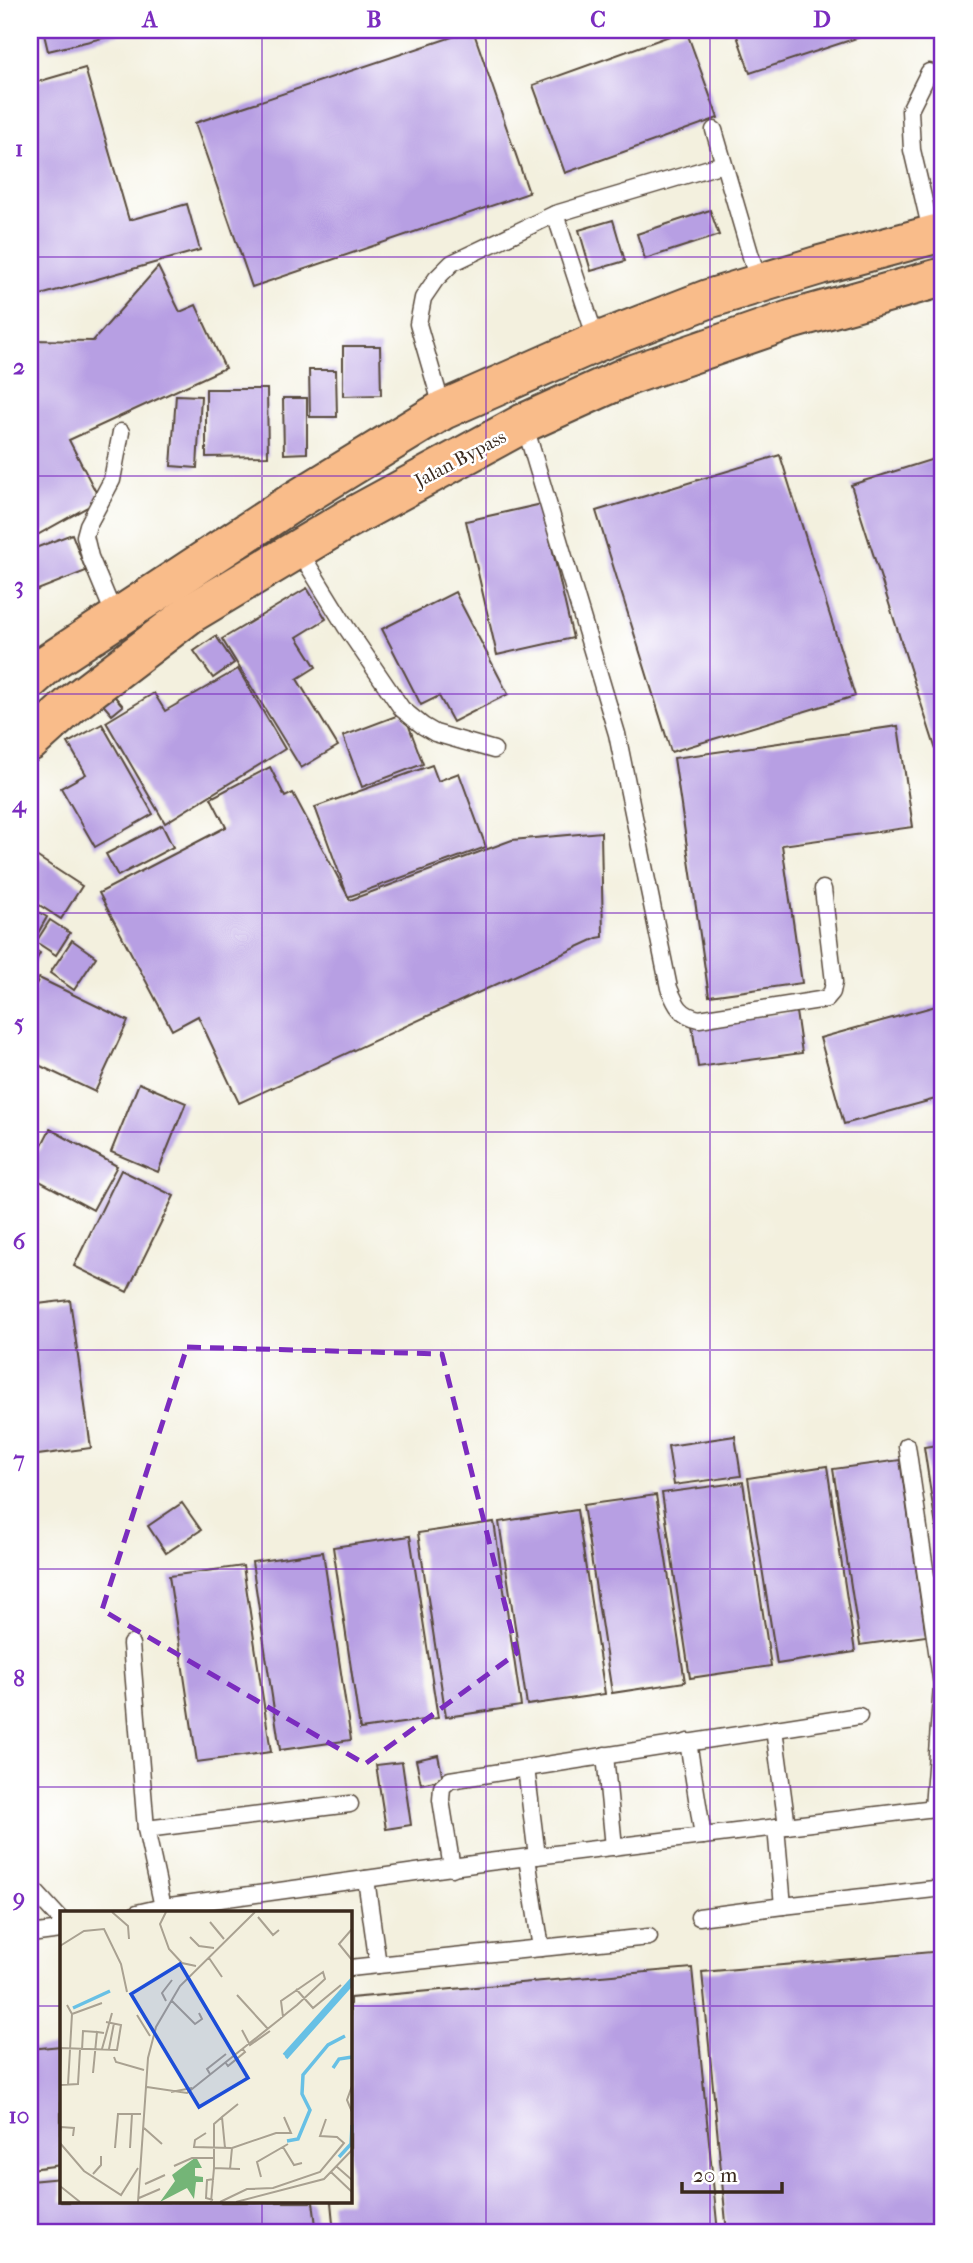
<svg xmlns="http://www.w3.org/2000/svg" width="973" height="2263" font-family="'IM FELL French Canon',serif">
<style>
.building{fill:#b79fe3}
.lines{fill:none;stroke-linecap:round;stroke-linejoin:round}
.service-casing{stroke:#57483b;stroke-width:19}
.trunk-casing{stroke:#57483b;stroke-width:42}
.service{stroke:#fff;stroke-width:16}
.trunk{stroke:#f9bc8a;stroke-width:38}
.marked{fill:none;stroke:#7b2cbf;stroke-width:5;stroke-dasharray:14 9;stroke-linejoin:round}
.grid{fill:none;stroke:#7b2cbf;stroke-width:2;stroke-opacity:0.55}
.labels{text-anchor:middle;stroke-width:5;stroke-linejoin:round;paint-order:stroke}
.street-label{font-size:19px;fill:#3b2a1e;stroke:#fff}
.inset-river{fill:none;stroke:#67c0e5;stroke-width:3.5}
.inset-road{fill:none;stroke:#a9a191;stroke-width:2}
.view{fill:#1d4ed8;fill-opacity:0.15;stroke:#1d4ed8;stroke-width:3.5}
.inset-edge{fill:none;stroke:#3b2a1e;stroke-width:3.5}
.neatline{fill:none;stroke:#7b2cbf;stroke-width:2.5}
.grid-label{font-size:23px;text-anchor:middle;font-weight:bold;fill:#7b2cbf}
</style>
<rect width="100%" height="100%" fill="#fff"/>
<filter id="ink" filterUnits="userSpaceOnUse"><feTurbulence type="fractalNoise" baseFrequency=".0143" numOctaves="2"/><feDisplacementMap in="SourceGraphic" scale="14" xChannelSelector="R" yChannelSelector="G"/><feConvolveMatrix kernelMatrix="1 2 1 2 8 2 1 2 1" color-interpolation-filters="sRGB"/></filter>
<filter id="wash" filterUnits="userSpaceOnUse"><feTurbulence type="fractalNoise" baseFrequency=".00686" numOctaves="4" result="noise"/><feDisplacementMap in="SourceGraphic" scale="28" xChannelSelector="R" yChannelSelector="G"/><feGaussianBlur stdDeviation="1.57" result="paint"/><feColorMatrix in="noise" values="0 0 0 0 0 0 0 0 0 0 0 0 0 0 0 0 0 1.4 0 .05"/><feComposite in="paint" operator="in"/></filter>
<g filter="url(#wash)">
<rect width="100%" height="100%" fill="#f3f0de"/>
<g id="blocks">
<g class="building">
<polygon points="43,30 132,30 132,31 48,51"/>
<polygon points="473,30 529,193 252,287 195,123"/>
<polygon points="686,30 718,118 565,173 533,85"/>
<polygon points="735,30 881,30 750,73"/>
<polygon points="85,68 129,220 187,204 200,250 30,298 30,84"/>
<polygon points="710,210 719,235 645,259 637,234"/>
<polygon points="613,220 625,261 591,271 579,230"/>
<polygon points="158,267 180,312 196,305 225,368 69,440 100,500 30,539 30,340 93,341"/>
<polygon points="343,346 380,346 381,395 343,396"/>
<polygon points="309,370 336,370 337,417 310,417"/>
<polygon points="206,389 267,389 268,456 206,457"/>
<polygon points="176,395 201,396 197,468 171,466"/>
<polygon points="283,398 307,398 307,453 284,454"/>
<polygon points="780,455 855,696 671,752 596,511"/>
<polygon points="943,456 943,772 851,485"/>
<polygon points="542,504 573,638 497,655 466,521"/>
<polygon points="72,534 86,571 30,593 30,550"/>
<polygon points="307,588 326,619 297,637 316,667 297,679 338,746 301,768 222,639"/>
<polygon points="455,592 508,694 453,722 439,696 421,705 382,629"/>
<polygon points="216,636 234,663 213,678 194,651"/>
<polygon points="238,669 285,749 165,823 106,722 154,693 165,711"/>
<polygon points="103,683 123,706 112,715 93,693"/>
<polygon points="404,713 423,764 362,787 343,736"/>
<polygon points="102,724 153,814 95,847 61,788 86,774 68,743"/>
<polygon points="898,726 913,827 782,845 802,983 709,996 674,758"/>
<polygon points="432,765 438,781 459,773 486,847 348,897 315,807"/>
<polygon points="270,767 285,797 293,793 350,900 512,840 601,832 603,937 597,938 239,1103 198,1016 172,1030 99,893 226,827 211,798"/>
<polygon points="162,825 173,847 118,876 106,854"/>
<polygon points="30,852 82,886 61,919 30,899"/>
<polygon points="30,907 47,917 30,947"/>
<polygon points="50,920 70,933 56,955 36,942"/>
<polygon points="72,940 96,957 74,990 50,973"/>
<polygon points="30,947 40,953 30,972"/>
<polygon points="39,978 128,1021 95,1092 30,1061 30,997"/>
<polygon points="943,1004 943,1097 844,1124 820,1038"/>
<polygon points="796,1012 802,1053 698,1067 692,1025"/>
<polygon points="139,1083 186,1103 158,1172 111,1152"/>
<polygon points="50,1129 117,1166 93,1210 30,1176 30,1168"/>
<polygon points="121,1170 174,1196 127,1292 74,1266"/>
<polygon points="70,1300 91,1448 30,1456 30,1364 35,1363 30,1330 30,1305"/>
<polygon points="735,1436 741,1476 674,1485 668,1446"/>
<polygon points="943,1444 943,1567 942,1567 924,1447"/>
<polygon points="900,1460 926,1636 860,1645 833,1469"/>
<polygon points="827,1466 855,1652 777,1664 748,1478"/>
<polygon points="743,1482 771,1666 690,1678 662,1493"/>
<polygon points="656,1495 685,1682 612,1693 583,1505"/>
<polygon points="182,1503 201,1530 166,1553 148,1526"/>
<polygon points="577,1510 605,1694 527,1705 499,1522"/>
<polygon points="494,1522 521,1706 446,1717 418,1533"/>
<polygon points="410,1536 438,1718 360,1729 333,1547"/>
<polygon points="323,1552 351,1740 280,1750 252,1562"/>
<polygon points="243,1566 271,1752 197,1762 169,1576"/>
<polygon points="438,1755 443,1779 421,1784 416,1760"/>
<polygon points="402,1762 411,1825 386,1829 376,1765"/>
<polygon points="943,1951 943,2233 727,2233 702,1972"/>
<polygon points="692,1968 718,2233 334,2233 331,2202 350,2202 350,1998"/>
<polygon points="61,2046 61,2165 30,2169 30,2049"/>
<polygon points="61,2178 61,2202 313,2202 317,2233 30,2233 30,2181"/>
</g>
</g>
</g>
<g filter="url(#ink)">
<use href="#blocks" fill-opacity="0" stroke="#57483b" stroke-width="2"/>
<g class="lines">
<g class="service-casing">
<g id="service">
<polyline points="929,72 910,110 912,150 932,235"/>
<polyline points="714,130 759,284"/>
<polyline points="555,214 597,342"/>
<polyline points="443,410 418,324 423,298 436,279 452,263 555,214 723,164"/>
<path d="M 524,423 L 617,734 L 669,988 C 676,1005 680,1015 699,1019 L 826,999 L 832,992 L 834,982 L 823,889"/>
<polyline points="298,549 346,627 402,709 423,726 435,733 494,750"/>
<polyline points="116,619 90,557 85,536 88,525 112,480 121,432"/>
<polyline points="907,1446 942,1685 933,1808"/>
<polyline points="131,1644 146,1829 163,1907"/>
<polyline points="774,1729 787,1826"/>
<polyline points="688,1742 703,1836"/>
<polyline points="605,1755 614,1847"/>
<polyline points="526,1768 537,1856"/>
<polyline points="776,1827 783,1906 943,1888"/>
<polyline points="146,1829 350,1804"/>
<polyline points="452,1868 441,1800 442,1787 450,1780 859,1716"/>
<polyline points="366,1879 378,1965 541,1948 527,1858"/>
<polyline points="30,1886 61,1920"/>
<polyline points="137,1913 163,1907 488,1862 943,1807"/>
<polyline points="699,1917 783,1906"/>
<polyline points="30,1934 61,1930"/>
<polyline points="541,1948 649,1937"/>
<polyline points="350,1968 378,1965"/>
</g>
</g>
<g class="trunk-casing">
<g id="trunk">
<polyline points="30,680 50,662 293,502 443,410 597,342 708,299 820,265 943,232"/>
<polyline points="30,742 72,704 190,614 348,519 524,423 628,376 790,320 943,277"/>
</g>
</g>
<use href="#service" class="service"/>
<use href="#trunk" class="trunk"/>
</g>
</g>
<path class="marked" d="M 187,1347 L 442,1354 L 517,1653 L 365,1764 L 102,1610 Z"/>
<path class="grid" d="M 262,30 L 262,1913M 486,30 L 486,2233M 710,30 L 710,2233M 30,257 L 943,257M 30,476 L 943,476M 30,694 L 943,694M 30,913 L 943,913M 30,1132 L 943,1132M 30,1350 L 943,1350M 30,1569 L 943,1569M 30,1787 L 943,1787M 30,2006 L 61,2006M 350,2006 L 943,2006M 262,2202 L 262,2233"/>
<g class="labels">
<g class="street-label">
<text transform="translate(460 458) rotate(-28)" y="7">Jalan Bypass</text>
</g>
</g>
<g transform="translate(60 1911)">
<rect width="292" height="292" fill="#f3f0de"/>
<path d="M 136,246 L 142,257 L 135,257 L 135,265 L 143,266 L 143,271 L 136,271 L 134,288 L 127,277 L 100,291 L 115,270 L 112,264 Z" fill="#74b577"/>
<path class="inset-river" d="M 13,97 L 50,80M 224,144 L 292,68M 226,147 L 292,73M 273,157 L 279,148 L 292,146M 227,230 L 238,228 L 250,199 L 242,183 L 243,164 L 268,134 L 285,125M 279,246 L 291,233 L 292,214"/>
<path class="inset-road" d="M 52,1 L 68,15 L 69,28M 106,1 L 100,13 L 109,38 L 122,52 L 136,55M 198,6 L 213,24 L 219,19M 150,11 L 164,28M 292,18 L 279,33 L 292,49M 130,26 L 139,35 L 154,37M 0,35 L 24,20 L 44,18 L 61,53 L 67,81M 149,47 L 162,66M 236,78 L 253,97 L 281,74M 177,84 L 208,118M 111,89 L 135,113 L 142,108 L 139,102M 106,90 L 102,82 L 112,69M 7,94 L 12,103 L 8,174M 12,103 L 42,92M 77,104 L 90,125M 182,119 L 190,134 L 210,120M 0,137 L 57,139 L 61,114 L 46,111M 42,138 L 52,102M 49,138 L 54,112M 22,139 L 23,120 L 37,121M 54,146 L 56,151 L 84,159M 165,151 L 168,155 L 185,141 L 182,137M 0,161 L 1,137M 33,162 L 37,121 L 44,122M 150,163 L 147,158 L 166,143M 0,174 L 18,173 L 20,139M 292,175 L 287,189 L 292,201M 87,176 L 127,182 L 220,108 L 227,102 L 237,94 L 265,68 L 263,61 L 221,90 L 223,106M 111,181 L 132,177M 84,217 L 102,233M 0,221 L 1,216 L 14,217 L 13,225M 146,222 L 135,229 L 134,236 L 171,237M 0,232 L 24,260 L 61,284 L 78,257M 223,236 L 234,254 L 242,252M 55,237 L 58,203 L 81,203M 70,237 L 72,203M 165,237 L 162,206 L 178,193M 114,255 L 132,247 L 154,247M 276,255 L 292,269M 154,257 L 154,213 L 162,206M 170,258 L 172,237 L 216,222 L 231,222 L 224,206M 271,261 L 292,281M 33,263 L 41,254 L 41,245M 201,266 L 197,251 L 228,233M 85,273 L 105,264M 0,275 L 20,291M 79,287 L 100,278M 153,289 L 146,287 L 147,269 L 154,268M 78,291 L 88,147 L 96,116 L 120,75 L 195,1M 151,291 L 154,257 L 180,258M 160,291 L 187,278 L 213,277 L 260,261 L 284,232 L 277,226 L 260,225 L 266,208M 176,291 L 264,268 L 292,239"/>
<path class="view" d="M 120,53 L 188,167 L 139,196 L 71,83 Z"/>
<rect width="292" height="292" class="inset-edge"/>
</g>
<rect width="973" height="2263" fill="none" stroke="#fff" stroke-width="77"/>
<path d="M682 2182v10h100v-10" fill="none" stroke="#3b2a1e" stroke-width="3.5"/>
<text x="693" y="2182" font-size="21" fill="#3b2a1e" stroke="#ffffff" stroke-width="5" paint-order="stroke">20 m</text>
<rect x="38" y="38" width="896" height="2186" class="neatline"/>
<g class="grid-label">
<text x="150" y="27">A</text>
<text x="374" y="27">B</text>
<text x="598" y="27">C</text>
<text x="822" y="27">D</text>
<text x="19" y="156">1</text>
<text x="19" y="374">2</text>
<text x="19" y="593">3</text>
<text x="19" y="812">4</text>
<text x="19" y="1030">5</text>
<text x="19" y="1249">6</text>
<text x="19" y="1467">7</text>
<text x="19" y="1686">8</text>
<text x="19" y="1905">9</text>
<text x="19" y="2123">10</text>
</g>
</svg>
